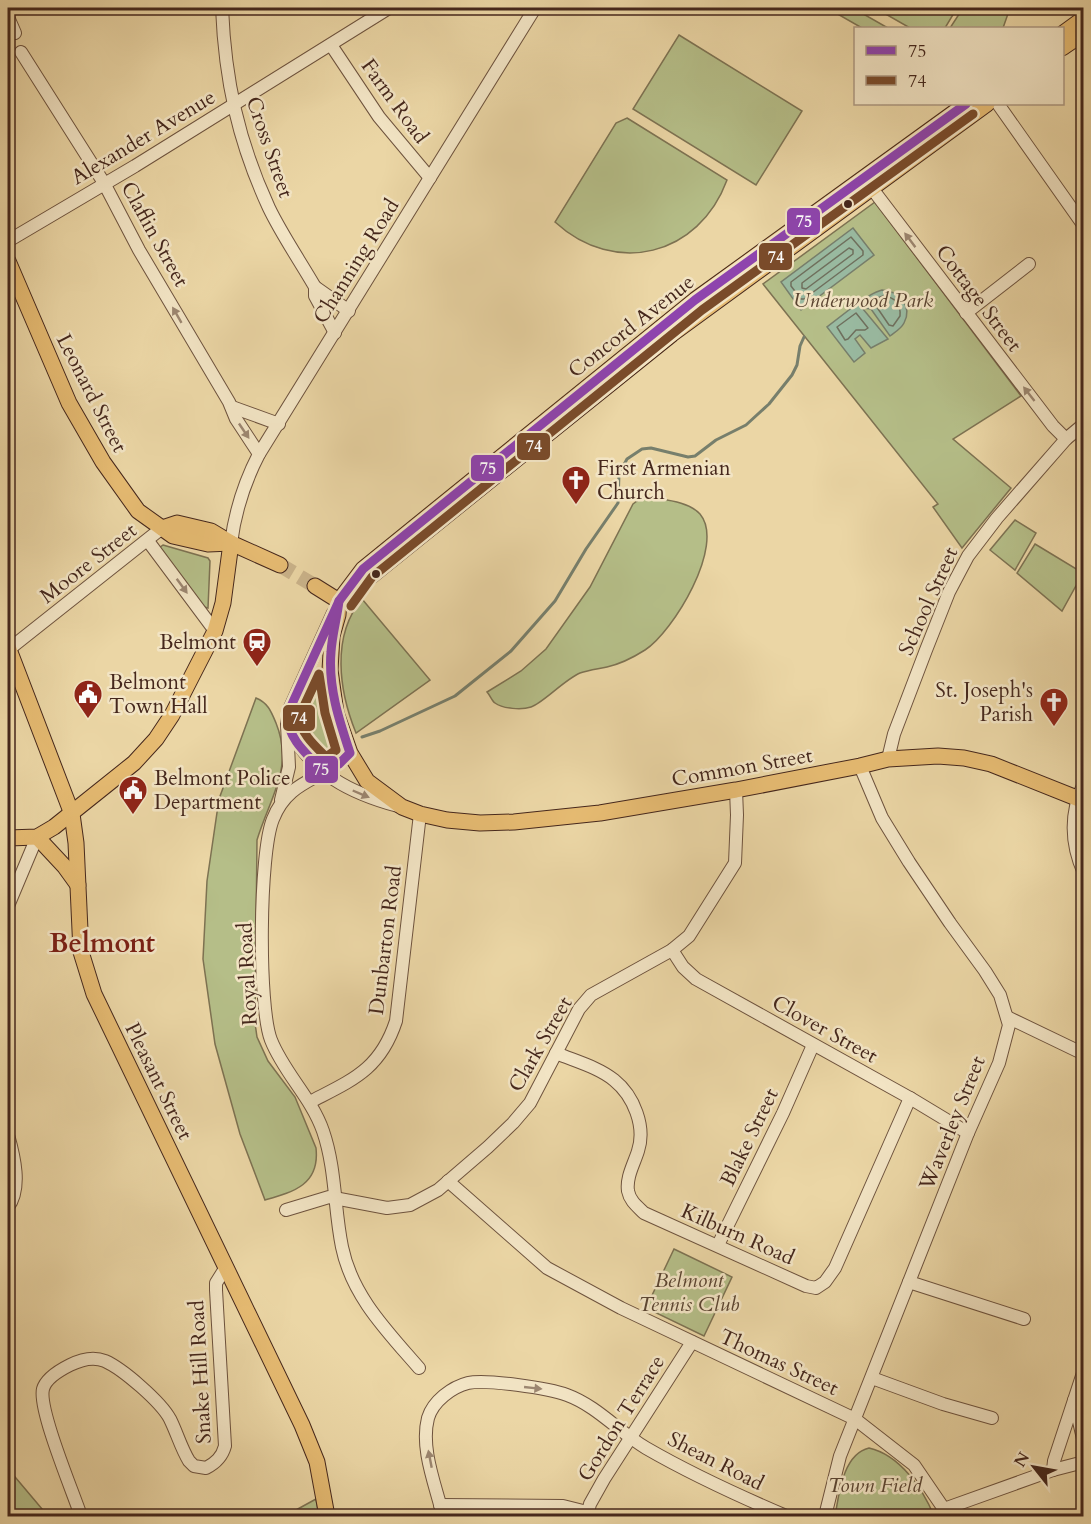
<svg xmlns="http://www.w3.org/2000/svg" width="1091" height="1524" font-family="Cardo,serif">
<style>
.green{fill:#b5be88;stroke:#7d7252;stroke-width:1.5}
.water{fill:#99baa1;stroke:#777f6c;stroke-width:1.5}
.lines{fill:none;stroke-linecap:round;stroke-linejoin:round}
.shore{stroke:#6f705e;stroke-width:1.5}
.stream{stroke:#777f6c;stroke-width:3}
.major-tunnel{stroke:#cab38a;stroke-width:15;stroke-dasharray:15 8;stroke-linecap:butt}
.minor-casing{stroke:#6e533e;stroke-width:14}
.major-casing{stroke:#45271c;stroke-width:17}
.minor{stroke:#f2e4c4;stroke-width:12}
.major{stroke:#e6bb72;stroke-width:15}
.bus-1-casing{stroke:#f2e4c4;stroke-width:14}
.bus-2-casing{stroke:#f2e4c4;stroke-width:14}
.bus-1{stroke:#8e44ad;stroke-width:9}
.bus-2{stroke:#7a4b2a;stroke-width:9}
.oneway{fill:#9c8670}
.bus-dot{fill:#45271c;stroke:#f2e4c4;stroke-width:2}
.labels{text-anchor:middle;stroke-width:5;stroke-linejoin:round;paint-order:stroke}
.street-label{font-size:21px;fill:#45271c;stroke:#f2e4c4}
.park-label{font-size:21px;font-style:italic;fill:#5b4532;stroke:#f2e4c4}
.poi-label{font-size:21px;fill:#45271c;stroke:#f2e4c4;text-anchor:start}
.district-label{font-size:27px;font-weight:bold;fill:#7a1f14;stroke:#f2e4c4}
.line-badge{stroke:#f2e4c4;stroke-width:2}
.badge-label{font-size:16px;text-anchor:middle;font-weight:bold;fill:#fff}
</style>
<rect width="100%" height="100%" fill="#ebd6a5"/>
<filter id="stains"><feTurbulence type="fractalNoise" baseFrequency=".00333" numOctaves="4"/><feColorMatrix values="0 0 0 0 .2 0 0 0 0 .09 0 0 0 0 .02 0 0 0 .5 -.17"/></filter>
<radialGradient id="worn" r=".72"><stop offset=".6" stop-color="#630" stop-opacity="0"/><stop offset="1" stop-color="#630" stop-opacity=".3"/></radialGradient>
<g class="green">
<polygon points="827,8 853,8 888,28 862,28"/>
<polygon points="875,8 957,8 945,28 910,28"/>
<polygon points="963,8 1010,8 1003,28 950,28"/>
<polygon points="679,35 802,111 756,185 633,109"/>
<path d="M 627,118 L 727,180 C 699,256 615,277 555,222 L 616,123 Z"/>
<polygon points="875,202 1021,396 953,439 1011,488 962,548 933,507 938,504 763,284"/>
<path d="M 644,496 C 661,500 687,500 700,514 C 726,545 673,632 645,650 C 634,657 620,664 607,667 C 598,669 589,670 580,673 C 564,680 543,703 531,707 C 522,710 503,709 495,703 C 492,701 490,695 487,692 L 521,671 L 546,649 L 590,587 L 633,504 Z"/>
<polygon points="1015,520 1036,533 1015,570 990,550"/>
<polygon points="1035,544 1083,573 1062,611 1017,573"/>
<polygon points="163,545 208,558 210,561 208,608 204,607 159,548"/>
<path d="M 362,599 L 430,680 L 356,733 C 339,691 331,636 362,599 Z"/>
<path d="M 315,670 L 321,674 L 328,721 L 339,747 L 338,756 L 331,763 C 313,762 296,735 292,719 L 313,671 Z"/>
<path d="M 256,698 C 268,703 271,711 276,723 C 294,768 270,797 257,840 L 255,1023 L 257,1037 L 268,1061 L 295,1097 L 316,1148 C 320,1185 293,1192 265,1200 L 240,1134 L 215,1044 L 203,959 L 207,881 L 219,799 Z"/>
<polygon points="674,1249 732,1277 704,1336 646,1308"/>
<path d="M 869,1448 C 900,1455 923,1489 934,1516 L 835,1516 C 839,1494 843,1454 869,1448 Z"/>
<polygon points="10,1471 48,1516 8,1516 8,1472"/>
<polygon points="316,1499 319,1516 285,1516"/>
</g>
<g class="water">
<polygon points="853,228 874,255 801,310 781,282"/>
<path d="M 882,290 C 899,291 913,306 904,323 C 901,329 895,332 890,336 L 871,309 L 864,308 C 861,297 874,293 882,290 Z"/>
<polygon points="858,303 888,339 871,348 860,335 855,339 865,353 854,362 827,327"/>
</g>
<g class="lines">
<g class="shore">
<polygon points="851,237 863,251 863,255 804,299 801,299 791,286 791,282"/>
<polygon points="849,248 853,250 853,254 806,289 802,288 802,283"/>
<path d="M 883,296 C 895,297 901,304 900,316 L 893,326 L 889,325 L 874,303 L 875,299 Z"/>
<polygon points="856,313 868,328 865,330 856,330 848,339 845,340 837,327"/>
</g>
<polyline class="stream" points="362,737 380,731 455,696 511,651 555,601 586,549 618,503 619,474 627,459 642,449 651,448 688,457 695,456 716,440 746,425 769,404 792,375 797,365 800,346 804,337"/>
<polyline class="major-tunnel" points="280,565 315,586"/>
<g class="minor-casing">
<g id="minor">
<path d="M 222,8 C 225,80 238,141 269,208 C 282,235 300,261 315,287 L 315,296 L 335,333"/>
<polyline points="8,17 15,33"/>
<polyline points="331,45 379,117 430,178"/>
<polyline points="21,52 104,183 139,250 229,402 236,419 259,454"/>
<polyline points="998,104 1084,226"/>
<polyline points="867,182 1053,426 1066,439"/>
<polyline points="8,241 135,166 389,8"/>
<polyline points="315,287 349,311"/>
<polyline points="966,313 1029,264"/>
<polyline points="232,407 279,424"/>
<polyline points="148,541 215,631"/>
<path d="M 231,543 C 235,512 245,481 259,454 L 535,8"/>
<polyline points="8,650 162,528"/>
<path d="M 289,728 C 312,774 350,793 398,806"/>
<path d="M 350,753 C 324,781 289,778 273,819 C 259,853 258,1007 271,1040 C 284,1073 311,1097 323,1131 C 336,1169 334,1208 342,1247 C 352,1296 387,1331 419,1368"/>
<polyline points="888,759 894,734 926,650 949,592 968,556 997,518 1066,439 1084,424"/>
<path d="M 1084,783 C 1070,813 1070,842 1084,873"/>
<polyline points="281,800 289,767 287,724 289,710 333,613"/>
<polyline points="8,906 37,837"/>
<polyline points="672,950 683,967 696,979 910,1098 968,1133"/>
<polyline points="1007,1017 1084,1054"/>
<path d="M 556,1053 C 575,1061 598,1067 614,1080 C 634,1096 646,1127 638,1151 C 634,1164 626,1177 628,1191 C 630,1201 637,1206 644,1213 L 806,1286 L 816,1288 L 825,1282 L 835,1268 L 910,1098"/>
<path d="M 310,1102 C 352,1080 380,1070 396,1021 L 420,814"/>
<path d="M 8,1135 C 14,1156 22,1188 8,1207"/>
<polyline points="448,1181 547,1268 621,1308 855,1419 914,1465 944,1509 945,1516"/>
<polyline points="286,1210 329,1197 387,1208 410,1205 438,1190 488,1147 513,1123 530,1103 579,1009 591,995 672,950 689,936 735,863 737,815 736,790"/>
<polyline points="718,1245 783,1113 813,1045"/>
<polyline points="909,1282 1024,1319"/>
<polyline points="872,1378 943,1404 992,1418"/>
<polyline points="1084,1402 1074,1400 1084,1443"/>
<polyline points="1053,1470 1084,1462"/>
<polyline points="440,1505 563,1506 587,1512"/>
<polyline points="944,1509 1053,1470 1054,1461 1084,1370"/>
<path d="M 81,1516 C 73,1492 38,1409 43,1389 C 46,1378 60,1370 70,1365 C 80,1360 93,1356 105,1361 C 123,1369 161,1402 170,1419 C 177,1433 181,1448 189,1461 L 194,1466 L 206,1468 C 216,1463 222,1457 225,1446 L 216,1290 L 216,1283 L 226,1267"/>
<path d="M 443,1516 C 436,1486 420,1449 428,1418 C 433,1401 452,1387 468,1383 C 485,1379 549,1388 567,1395 C 597,1406 619,1432 646,1448 C 691,1474 739,1496 786,1516"/>
<polyline points="587,1516 590,1504 604,1479 692,1342"/>
<polyline points="825,1516 840,1456 968,1133 999,1063 1009,1025 1000,995 985,971 950,923 909,862 882,818 860,766"/>
</g>
</g>
<g class="major-casing">
<g id="major">
<polyline points="1062,34 1084,18"/>
<polyline points="1062,48 1084,33"/>
<polyline points="966,104 695,300 363,569 339,601 338,615 332,636 330,670 336,713 350,753 367,781 402,807 420,814 447,820 480,823 514,822 600,813 736,790 860,766 888,759 938,756 964,758 991,764 1084,801"/>
<polyline points="8,261 69,403 103,462 138,511 173,536 208,544 231,543"/>
<polyline points="162,528 177,523 211,531 231,543 280,565"/>
<polyline points="315,586 339,601"/>
<polyline points="356,588 672,334 987,104"/>
<polyline points="8,647 72,814 76,843 81,952 94,994 302,1425 317,1462 327,1516"/>
<polyline points="37,837 65,867 78,885"/>
<polyline points="8,838 37,837 54,827 134,763 156,739 172,715 215,631 223,603 231,543"/>
</g>
</g>
<use href="#minor" class="minor"/>
<use href="#major" class="major"/>
<g class="bus-1-casing">
<g id="bus-1">
<path d="M 339,601 C 337,618 332,635 331,652 C 328,687 339,720 350,753 L 339,764 L 324,772 C 308,755 288,740 287,715 Z"/>
<polyline points="339,601 363,569 695,300 966,104"/>
</g>
</g>
<g class="bus-2-casing">
<g id="bus-2">
<polyline points="351,606 372,577 702,310 973,114"/>
<path d="M 319,674 L 325,713 L 336,750 L 326,757 C 315,746 301,734 299,717 Z"/>
</g>
</g>
<use href="#bus-1" class="bus-1"/>
<use href="#bus-2" class="bus-2"/>
</g>
<defs><path id="oneway-solid" d="M-6-.8H1V-3.2L6.5 0L1 3.2V.8H-6Z" transform="scale(1.5)"/></defs>
<g class="oneway">
<use href="#oneway-solid" transform="translate(910 240) rotate(-127)"/>
<use href="#oneway-solid" transform="translate(177 315) rotate(-120)"/>
<use href="#oneway-solid" transform="translate(1029 394) rotate(-128)"/>
<use href="#oneway-solid" transform="translate(244 431) rotate(56)"/>
<use href="#oneway-solid" transform="translate(182 586) rotate(54)"/>
<use href="#oneway-solid" transform="translate(361 794) rotate(23)"/>
<use href="#oneway-solid" transform="translate(533 1388) rotate(6)"/>
<use href="#oneway-solid" transform="translate(430 1459) rotate(-101)"/>
</g>
<defs>
<g id="church-pin" transform="scale(1.5)"><path d="M0 17L-7.5 6A9.5 9.5 0 1 1 7.5 6Z" fill="#8f2418" stroke="#f2e4c4"/><path d="M-1.2-6h2.4v3.5h3.3v2.4h-3.3V6h-2.4V-.1h-3.3v-2.4h3.3Z" fill="#fff"/></g>
<g id="station-pin" transform="scale(1.5)"><path d="M0 17L-7.5 6A9.5 9.5 0 1 1 7.5 6Z" fill="#8f2418" stroke="#f2e4c4"/><path d="M-3-6H3Q5-6 5-4V2Q5 4 3 4L4.5 6H3L1.5 4h-3L-3 6H-4.5L-3 4Q-5 4-5 2V-4Q-5-6-3-6ZM-3.5-4v3h7v-3ZM-3.5 1v1.5H-2V1ZM2 1v1.5H3.5V1Z" fill="#fff"/></g>
<g id="civic-pin" transform="scale(1.5)"><path d="M0 17L-7.5 6A9.5 9.5 0 1 1 7.5 6Z" fill="#8f2418" stroke="#f2e4c4"/><path d="M-.6-6.5H3V-4.5H.6V-3L4-1V1h2V6H-6V1h2V-1L-.6-3ZM-1.2 2.5V6h2.4V2.5Z" fill="#fff"/></g>
</defs>
<g fill-rule="evenodd">
<use href="#church-pin" x="576" y="480"/>
<use href="#station-pin" x="257" y="642"/>
<use href="#civic-pin" x="88" y="694"/>
<use href="#church-pin" x="1054" y="702"/>
<use href="#civic-pin" x="133" y="790"/>
</g>
<g class="bus-dot">
<circle cx="848" cy="204" r="5"/>
<circle cx="376" cy="574" r="5"/>
</g>
<g class="labels">
<g class="street-label">
<text transform="translate(395 101) rotate(54)" y="7">Farm Road</text>
<text transform="translate(143 137) rotate(-31)" y="7">Alexander Avenue</text>
<text transform="translate(270 147) rotate(71)" y="7">Cross Street</text>
<text transform="translate(155 234) rotate(61)" y="7">Claflin Street</text>
<text transform="translate(356 261) rotate(-58)" y="7">Channing Road</text>
<text transform="translate(979 298) rotate(53)" y="7">Cottage Street</text>
<text transform="translate(631 326) rotate(-38)" y="7">Concord Avenue</text>
<text transform="translate(92 393) rotate(63)" y="7">Leonard Street</text>
<text transform="translate(88 563) rotate(-38)" y="7">Moore Street</text>
<text transform="translate(928 601) rotate(-66)" y="7">School Street</text>
<text transform="translate(742 767) rotate(-10)" y="7">Common Street</text>
<text transform="translate(385 940) rotate(-83)" y="7">Dunbarton Road</text>
<text transform="translate(247 974) rotate(-93)" y="7">Royal Road</text>
<text transform="translate(825 1029) rotate(29)" y="7">Clover Street</text>
<text transform="translate(540 1044) rotate(-60)" y="7">Clark Street</text>
<text transform="translate(159 1081) rotate(64)" y="7">Pleasant Street</text>
<text transform="translate(952 1123) rotate(-68)" y="7">Waverley Street</text>
<text transform="translate(749 1137) rotate(-64)" y="7">Blake Street</text>
<text transform="translate(738 1234) rotate(24)" y="7">Kilburn Road</text>
<text transform="translate(779 1362) rotate(25)" y="7">Thomas Street</text>
<text transform="translate(200 1372) rotate(-93)" y="7">Snake Hill Road</text>
<text transform="translate(621 1418) rotate(-58)" y="7">Gordon Terrace</text>
<text transform="translate(716 1461) rotate(27)" y="7">Shean Road</text>
</g>
<g class="park-label">
<text x="863" y="307">Underwood Park</text>
<text x="689" y="1287">Belmont<tspan x="689" dy="24">Tennis Club</tspan></text>
<text x="875" y="1492">Town Field</text>
</g>
<g class="poi-label">
<text x="597" y="475">First Armenian<tspan x="597" dy="24">Church</tspan></text>
<text x="236" y="649" text-anchor="end">Belmont</text>
<text x="109" y="689">Belmont<tspan x="109" dy="24">Town Hall</tspan></text>
<text x="1033" y="697" text-anchor="end">St. Joseph's<tspan x="1033" dy="24">Parish</tspan></text>
<text x="154" y="785">Belmont Police<tspan x="154" dy="24">Department</tspan></text>
</g>
<g class="district-label">
<text x="102" y="952">Belmont</text>
</g>
</g>
<g class="line-badge">
<rect x="786" y="207" width="35" height="29" rx="6" fill="#8e44ad"/>
<rect x="758" y="242" width="35" height="29" rx="6" fill="#7a4b2a"/>
<rect x="516" y="432" width="35" height="29" rx="6" fill="#7a4b2a"/>
<rect x="470" y="454" width="35" height="28" rx="6" fill="#8e44ad"/>
<rect x="282" y="704" width="34" height="28" rx="6" fill="#7a4b2a"/>
<rect x="304" y="755" width="35" height="29" rx="6" fill="#8e44ad"/>
</g>
<g class="badge-label">
<text x="804" y="227">75</text>
<text x="776" y="263">74</text>
<text x="534" y="452">74</text>
<text x="488" y="474">75</text>
<text x="299" y="724">74</text>
<text x="321" y="775">75</text>
</g>
<rect width="1091" height="1524" fill="none" stroke="#ebd6a5" stroke-width="30"/>
<rect x="9" y="9" width="1073" height="1506" fill="none" stroke="#45271c" stroke-width="3"/>
<rect x="15" y="15" width="1061" height="1494" fill="none" stroke="#45271c" stroke-width="1.5"/>
<rect x="854" y="27" width="210" height="78" fill="#f2e4c4" stroke="#ad9881" stroke-width="1.5"/>
<rect x="866" y="46" width="30" height="9" fill="#8e44ad" stroke="#ad9881" stroke-width="1.5"/>
<text x="908" y="57" font-size="18" fill="#45271c">75</text>
<rect x="866" y="76" width="30" height="9" fill="#7a4b2a" stroke="#ad9881" stroke-width="1.5"/>
<text x="908" y="87" font-size="18" fill="#45271c">74</text>
<g transform="translate(1034 1467) rotate(301)" stroke="#f2e4c4" stroke-width="4.5" paint-order="stroke">
<path d="M0-4.5L10 22L0 15L-10 22Z" fill="#45271c"/>
<text y="-9" font-size="16" font-weight="bold" text-anchor="middle" fill="#45271c">N</text>
</g>
<rect width="100%" height="100%" filter="url(#stains)"/>
<rect width="100%" height="100%" fill="url(#worn)"/>
</svg>
